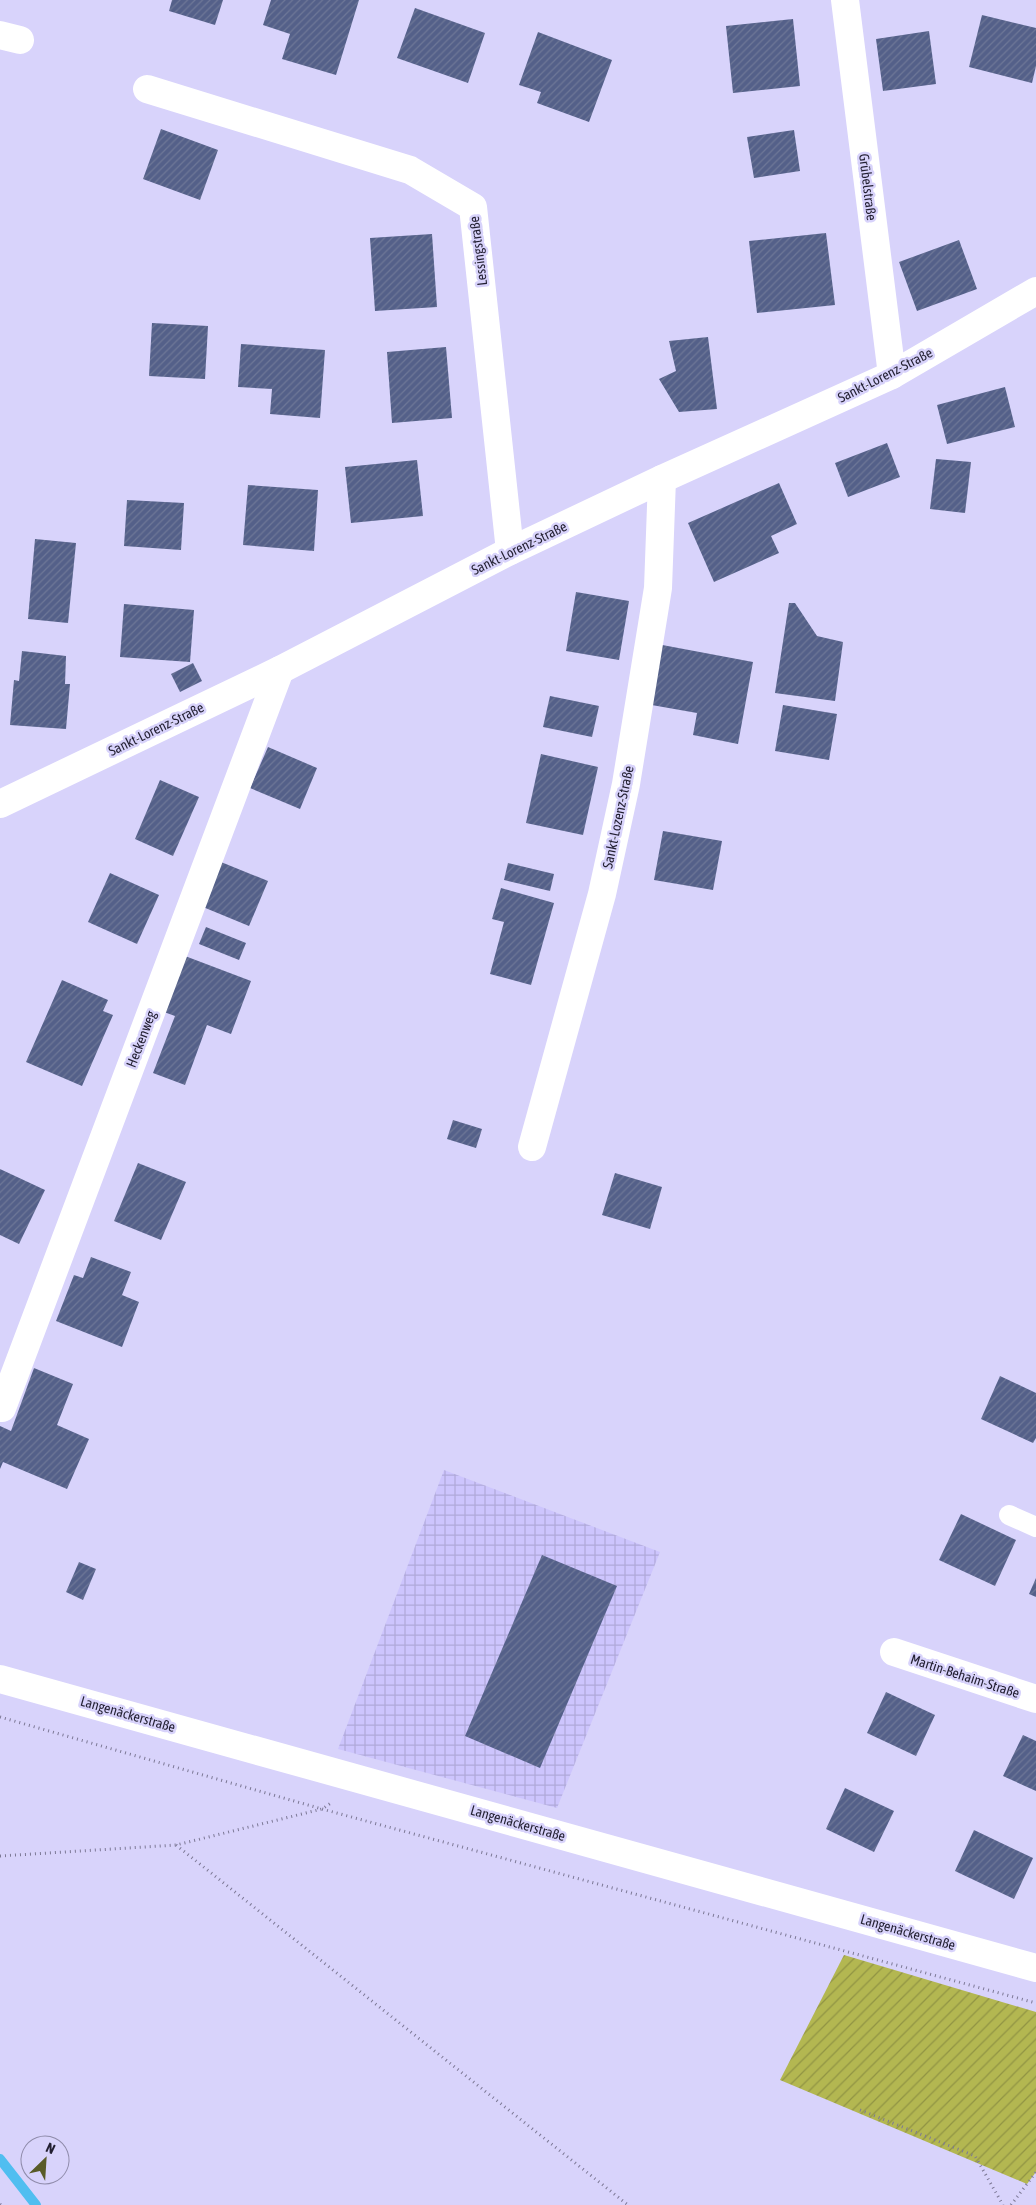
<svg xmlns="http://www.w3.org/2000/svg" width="1036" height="2205" font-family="'Asap Condensed',sans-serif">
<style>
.industrial{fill:url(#industrial-grid)}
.garden{fill:url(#garden-furrows)}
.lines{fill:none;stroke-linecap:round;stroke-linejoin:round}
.stream{stroke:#50bef0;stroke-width:10}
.building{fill:url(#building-hatch)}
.path{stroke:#7c7895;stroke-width:3;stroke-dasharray:1 4;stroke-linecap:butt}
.lane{stroke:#fff;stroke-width:20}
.street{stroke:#fff;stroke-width:28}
.labels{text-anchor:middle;stroke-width:5;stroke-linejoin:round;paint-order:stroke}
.street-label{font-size:14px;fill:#221f31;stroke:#d8d3fb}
</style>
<defs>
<pattern id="industrial-grid" width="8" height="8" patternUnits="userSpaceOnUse" patternTransform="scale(1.25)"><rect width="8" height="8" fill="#cdc5fd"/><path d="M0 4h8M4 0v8" fill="none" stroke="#b0a9d9"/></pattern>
<pattern id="garden-furrows" width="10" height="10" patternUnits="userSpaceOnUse" patternTransform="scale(1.25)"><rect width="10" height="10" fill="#b3b751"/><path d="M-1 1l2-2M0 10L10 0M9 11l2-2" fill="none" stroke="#919444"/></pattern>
<pattern id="building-hatch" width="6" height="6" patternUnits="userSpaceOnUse" patternTransform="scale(1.25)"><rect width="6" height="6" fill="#546089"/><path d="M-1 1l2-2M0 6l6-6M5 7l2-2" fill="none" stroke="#6e7797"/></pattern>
</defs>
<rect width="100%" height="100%" fill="#d8d3fb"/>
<polygon class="industrial" points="444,1470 660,1552 557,1808 338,1749"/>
<polygon class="garden" points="844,1955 1036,2012 1036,2172 1027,2184 780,2080"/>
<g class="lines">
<polyline class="stream" points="0,2159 36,2205"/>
</g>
<g class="building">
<polygon points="172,0 223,0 215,25 169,11"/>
<polygon points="271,0 359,0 336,75 282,59 290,34 263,25"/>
<polygon points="415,8 485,33 468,83 397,58"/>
<polygon points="982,15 1036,28 1036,66 1032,83 969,67"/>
<polygon points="793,19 800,86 733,93 726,26"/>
<polygon points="929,31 936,84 883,91 876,39"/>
<polygon points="538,32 612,60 589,122 537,103 541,92 519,85"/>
<polygon points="161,129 218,150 200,200 143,179"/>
<polygon points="794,130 800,171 754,178 747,137"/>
<polygon points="826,233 835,305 757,313 749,241"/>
<polygon points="432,234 437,307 375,311 370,238"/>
<polygon points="959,240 977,289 917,311 899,262"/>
<polygon points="152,323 208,326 205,379 149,376"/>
<polygon points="708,337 717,409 679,412 659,379 676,371 669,341"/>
<polygon points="241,344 325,350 320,418 270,414 272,389 238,387"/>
<polygon points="446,347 452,418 392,423 387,352"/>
<polygon points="1005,387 1015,427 947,444 937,405"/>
<polygon points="887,443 900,477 848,497 835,463"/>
<polygon points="936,459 971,462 965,513 930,509"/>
<polygon points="417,460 423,516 351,523 345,467"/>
<polygon points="779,483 797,524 771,536 779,553 714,582 688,523"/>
<polygon points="248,485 318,490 314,551 243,545"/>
<polygon points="127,500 184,503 181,550 124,546"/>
<polygon points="35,539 76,543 68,623 28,619"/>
<polygon points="576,592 629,601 619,660 566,651"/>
<polygon points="789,603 795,603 817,636 843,642 835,701 775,693"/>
<polygon points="124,604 194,610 190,662 120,657"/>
<polygon points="657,644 753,662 738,744 693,735 697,713 646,704"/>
<polygon points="22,651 66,656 65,684 70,684 66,729 10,725 14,680 19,681"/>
<polygon points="193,663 202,681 180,692 171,674"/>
<polygon points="550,696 599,706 592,737 543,727"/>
<polygon points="783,705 837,714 829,760 775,751"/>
<polygon points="268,747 317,768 300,809 250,788"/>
<polygon points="541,754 598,767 583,835 526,823"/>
<polygon points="160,780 199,797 173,856 135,839"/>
<polygon points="663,831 722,841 713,890 654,880"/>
<polygon points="221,862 268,881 249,926 203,907"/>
<polygon points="508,863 554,874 550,891 504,880"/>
<polygon points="110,873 159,895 137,944 88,922"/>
<polygon points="501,888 554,903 531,985 490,974 504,922 492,919"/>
<polygon points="206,927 246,943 239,960 199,944"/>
<polygon points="185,956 251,981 231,1034 207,1025 185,1085 153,1073 175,1016 164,1012"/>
<polygon points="62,980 108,1000 103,1011 113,1015 82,1086 26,1062"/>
<polygon points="453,1120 482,1129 476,1148 447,1139"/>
<polygon points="138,1163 186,1182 161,1240 114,1221"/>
<polygon points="0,1169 45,1190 19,1244 0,1235"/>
<polygon points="615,1173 662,1187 650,1229 602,1215"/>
<polygon points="91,1257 131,1272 122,1295 139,1302 122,1347 56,1321 74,1275 83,1278"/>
<polygon points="34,1368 73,1384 57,1425 89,1439 67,1489 3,1462 0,1469 0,1426 11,1431"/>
<polygon points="1000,1376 1036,1393 1036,1438 1033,1443 981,1419"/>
<polygon points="961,1514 1016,1540 995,1586 939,1560"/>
<polygon points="542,1555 617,1586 540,1768 465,1736"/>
<polygon points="79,1562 96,1569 83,1600 66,1592"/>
<polygon points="1036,1578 1036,1597 1029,1594"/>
<polygon points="886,1692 935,1715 916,1756 867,1733"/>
<polygon points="1023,1735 1036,1741 1036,1791 1003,1776"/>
<polygon points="845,1788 894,1811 874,1852 826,1829"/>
<polygon points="974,1830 1033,1858 1014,1899 955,1871"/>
</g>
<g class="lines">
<g class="path">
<polyline points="0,1717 322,1809 1036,2003"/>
<polyline points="176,1845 628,2205"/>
<polyline points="0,1856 176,1845 322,1809 331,1803"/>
<polyline points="860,2110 975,2156 1003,2205"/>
<polyline points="0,2204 1,2205"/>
<polyline points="1011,2205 1036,2172"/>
</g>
<polyline class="lane" points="1009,1515 1036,1527"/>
<g class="street">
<polyline points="845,0 892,375"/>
<polyline points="0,35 20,40"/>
<polyline points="147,89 410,170 473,207 510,551"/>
<polyline points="0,804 280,670 510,551 662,479 892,375 1036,291"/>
<polyline points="532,1147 602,894 626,784 658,588 662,479"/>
<polyline points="2,1408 280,670"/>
<polyline points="894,1652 1036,1699"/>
<polyline points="0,1679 1036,1968"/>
</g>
</g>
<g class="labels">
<g class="street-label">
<text transform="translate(868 187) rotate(83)" y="5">Grübelstraße</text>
<text transform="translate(478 251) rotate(-97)" y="5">Lessingstraße</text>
<text transform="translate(885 375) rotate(-27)" y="5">Sankt-Lorenz-Straße</text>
<text transform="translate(519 548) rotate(-26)" y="5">Sankt-Lorenz-Straße</text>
<text transform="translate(156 729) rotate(-26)" y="5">Sankt-Lorenz-Straße</text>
<text transform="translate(618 817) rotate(-78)" y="5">Sankt-Lozenz-Straße</text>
<text transform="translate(141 1039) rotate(-69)" y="5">Heckenweg</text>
<text transform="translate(965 1676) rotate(18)" y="5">Martin-Behaim-Straße</text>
<text transform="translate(128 1714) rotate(16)" y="5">Langenäckerstraße</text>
<text transform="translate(518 1823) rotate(16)" y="5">Langenäckerstraße</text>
<text transform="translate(908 1932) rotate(16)" y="5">Langenäckerstraße</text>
</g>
</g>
<g transform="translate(45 2160) rotate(25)"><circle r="24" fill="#d8d3fb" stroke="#8f8baa"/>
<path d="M0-4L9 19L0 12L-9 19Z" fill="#595b28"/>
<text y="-8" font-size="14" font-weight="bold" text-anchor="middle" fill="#221f31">N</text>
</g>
</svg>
